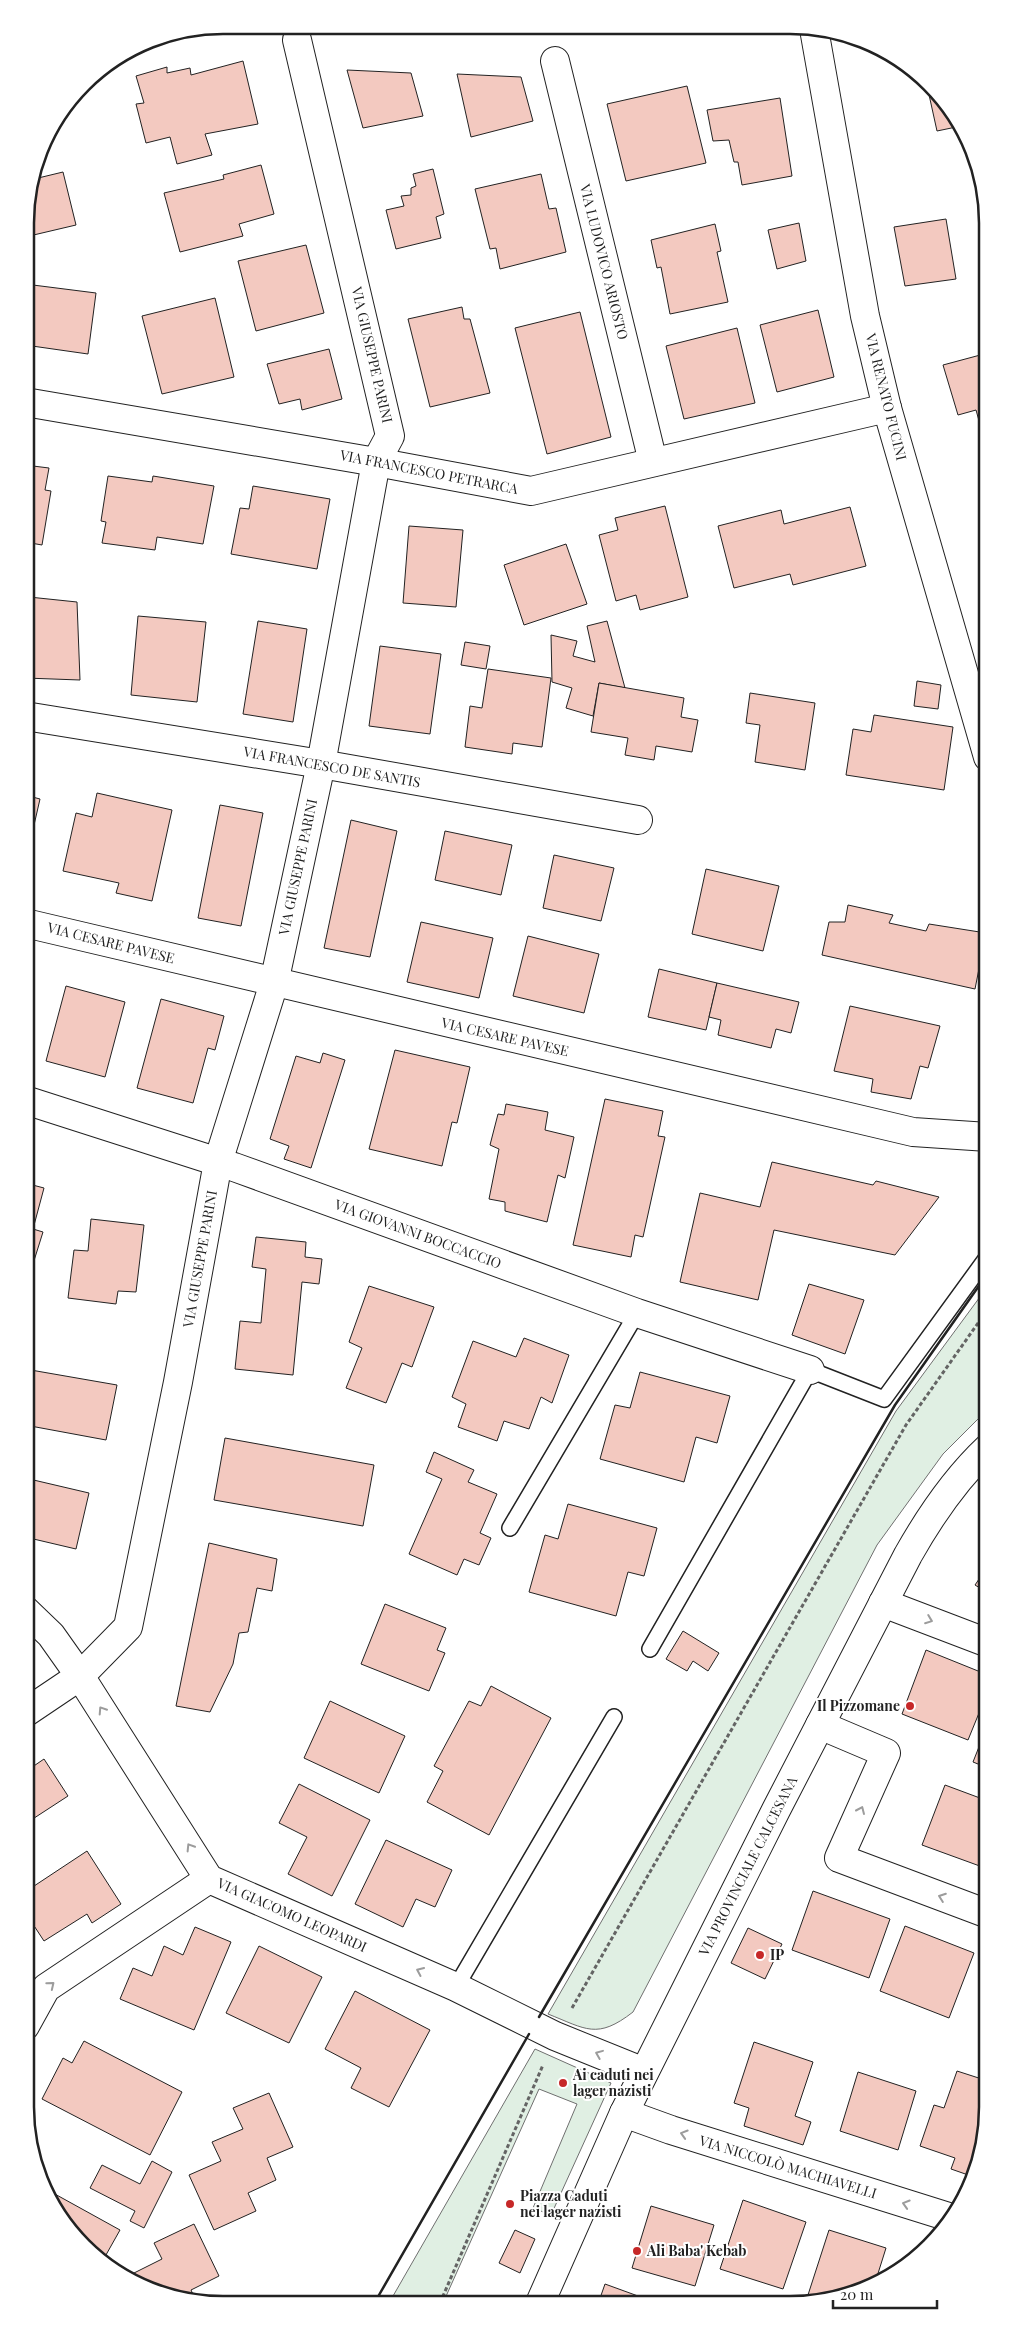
<svg xmlns="http://www.w3.org/2000/svg" width="1013" height="2330" font-family="'Playfair Display',serif">
<style>
.green{fill:#e0efe3;stroke:#6f6f6f}
.building{fill:#f3c9c0;stroke:#222}
.lines{fill:none;stroke-linecap:round;stroke-linejoin:round}
.service-casing{stroke:#222;stroke-width:18}
.minor-casing{stroke:#222;stroke-width:30}
.secondary-casing{stroke:#222;stroke-width:30}
.path{stroke:#646464;stroke-width:3;stroke-dasharray:4 2.5;stroke-linecap:butt}
.service{stroke:#fff;stroke-width:15}
.minor{stroke:#fff;stroke-width:28}
.secondary{stroke:#fff;stroke-width:28}
.wall{stroke:#222;stroke-width:2.5}
.oneway{stroke:#9c9c9c}
.poi-dot{fill:#c62828;stroke:#fff;stroke-width:2}
.labels{text-anchor:middle;stroke-width:4;stroke-linejoin:round;paint-order:stroke}
.street-label{font-size:14px;fill:#222;stroke:#fff}
.poi-label{font-size:14px;font-weight:bold;fill:#222;stroke:#fff;text-anchor:start}
.rim{fill:none;stroke:#222;stroke-width:2.5}
</style>
<rect width="100%" height="100%" fill="#fff"/>
<g class="green">
<path d="M 988,1286 L 988,1409 L 943,1454 L 877,1545 L 633,2012 C 597,2040 586,2029 548,2014 L 896,1411 Z"/>
<polygon points="535,2049 611,2083 551,2215 533,2208 577,2104 539,2089 443,2303 389,2303"/>
</g>
<g class="building">
<polygon points="243,61 258,124 205,134 212,155 177,164 170,137 146,143 136,104 144,103 136,76 167,67 167,73 190,68 191,75"/>
<polygon points="347,70 411,73 423,116 363,128"/>
<polygon points="457,74 521,77 533,121 471,137"/>
<polygon points="926,81 955,113 961,126 937,131"/>
<polygon points="687,86 706,163 626,181 607,104"/>
<polygon points="780,98 792,176 742,185 738,162 734,162 729,140 713,141 707,110"/>
<polygon points="261,165 274,214 239,224 243,236 180,252 164,193 224,179 223,175"/>
<polygon points="433,169 444,214 436,217 441,238 396,249 386,210 404,206 401,196 411,195 411,188 416,186 413,174"/>
<polygon points="63,172 76,225 25,237 25,210 34,179"/>
<polygon points="541,174 549,209 556,208 566,252 500,269 496,248 490,249 475,189"/>
<polygon points="946,219 956,279 905,286 894,227"/>
<polygon points="799,223 806,261 777,269 768,230"/>
<polygon points="715,224 721,251 717,252 728,302 670,314 661,267 657,268 651,240"/>
<polygon points="306,245 324,313 256,331 238,261"/>
<polygon points="25,284 96,293 88,354 25,345"/>
<polygon points="215,298 234,377 162,394 142,316"/>
<polygon points="462,307 464,319 470,319 490,393 430,407 408,319"/>
<polygon points="818,310 834,377 777,392 760,325"/>
<polygon points="580,312 611,437 547,454 515,328"/>
<polygon points="737,328 755,403 684,419 666,346"/>
<polygon points="329,349 342,399 302,410 300,399 279,404 267,364"/>
<polygon points="984,354 986,359 988,358 988,453 976,410 958,415 943,365"/>
<polygon points="25,465 49,468 45,490 51,491 42,545 25,542"/>
<polygon points="108,476 152,482 153,476 214,486 203,544 157,537 155,550 102,543 106,522 101,521"/>
<polygon points="253,486 330,499 317,569 231,554 240,508 249,509"/>
<polygon points="665,506 688,597 640,610 636,595 616,601 599,535 618,530 615,518"/>
<polygon points="850,507 866,566 793,585 790,574 734,588 718,526 781,510 784,524"/>
<polygon points="409,526 463,530 456,607 403,603"/>
<polygon points="566,544 587,604 524,625 504,565"/>
<polygon points="988,554 988,584 980,556"/>
<polygon points="29,597 77,602 80,680 25,678 25,600"/>
<polygon points="138,616 206,622 197,702 131,695"/>
<polygon points="258,621 307,629 293,722 243,714"/>
<polygon points="607,621 625,688 599,683 593,716 566,708 572,688 552,682 551,635 577,641 573,656 595,662 587,626"/>
<polygon points="465,642 490,646 486,669 461,665"/>
<polygon points="380,646 441,654 430,734 369,726"/>
<polygon points="488,669 551,678 542,747 513,743 512,754 465,747 470,706 482,708"/>
<polygon points="917,681 941,685 938,709 914,706"/>
<polygon points="599,683 684,698 681,717 698,720 692,752 656,746 654,760 625,755 628,738 591,732"/>
<polygon points="750,693 815,703 805,770 755,762 760,725 746,723"/>
<polygon points="874,715 953,727 944,790 846,775 853,729 871,732"/>
<polygon points="97,793 172,810 152,901 116,893 119,883 63,871 76,813 92,817"/>
<polygon points="25,795 40,799 26,860 25,860"/>
<polygon points="220,805 263,813 241,926 198,918"/>
<polygon points="351,820 397,831 370,957 324,948"/>
<polygon points="445,831 512,845 501,895 435,880"/>
<polygon points="554,855 614,868 601,921 543,908"/>
<polygon points="706,869 779,886 763,951 692,934"/>
<polygon points="848,905 893,915 889,923 926,931 929,924 986,933 975,989 822,955 829,922 845,922"/>
<polygon points="421,922 493,938 479,998 407,982"/>
<polygon points="528,936 599,954 584,1013 513,996"/>
<polygon points="659,969 717,983 706,1030 648,1017"/>
<polygon points="25,972 34,974 25,1012"/>
<polygon points="717,983 799,1002 791,1033 776,1029 771,1048 718,1035 721,1020 709,1017"/>
<polygon points="66,986 125,1002 105,1077 46,1061"/>
<polygon points="161,999 224,1016 215,1050 208,1048 193,1103 137,1088"/>
<polygon points="850,1006 940,1026 928,1068 920,1066 911,1099 871,1092 873,1079 834,1071"/>
<polygon points="395,1050 470,1067 457,1123 452,1122 442,1166 369,1149"/>
<polygon points="323,1053 345,1060 311,1168 284,1159 289,1146 270,1139 296,1056 320,1063"/>
<polygon points="605,1099 663,1111 658,1136 665,1137 643,1237 635,1235 631,1257 573,1245"/>
<polygon points="506,1104 548,1112 545,1130 574,1137 565,1178 558,1175 547,1222 505,1211 505,1202 489,1199 499,1149 490,1145 498,1114 504,1115"/>
<polygon points="772,1162 873,1185 876,1181 939,1197 895,1255 774,1230 758,1300 680,1282 700,1193 760,1207"/>
<polygon points="25,1183 44,1188 33,1229 43,1232 27,1283 25,1283"/>
<polygon points="91,1219 144,1225 136,1292 118,1291 116,1304 68,1298 74,1250 88,1251"/>
<polygon points="256,1237 306,1242 305,1257 322,1259 319,1284 302,1282 293,1375 235,1369 240,1321 261,1323 266,1269 252,1267"/>
<polygon points="809,1284 864,1300 845,1354 792,1335"/>
<polygon points="369,1286 434,1307 412,1367 402,1363 386,1403 346,1388 362,1348 349,1342"/>
<polygon points="524,1338 569,1355 552,1403 541,1397 529,1429 504,1421 497,1441 458,1427 466,1404 452,1397 473,1341 516,1357"/>
<polygon points="25,1369 117,1385 106,1440 25,1425"/>
<polygon points="640,1372 730,1396 717,1443 696,1437 684,1482 600,1459 615,1405 630,1408"/>
<polygon points="225,1438 374,1465 363,1526 214,1500"/>
<polygon points="434,1452 474,1470 468,1482 497,1494 480,1533 491,1538 479,1565 464,1559 457,1575 409,1554 442,1479 426,1472"/>
<polygon points="25,1478 89,1493 76,1549 25,1537"/>
<polygon points="568,1504 657,1528 644,1576 628,1572 616,1616 529,1592 545,1535 558,1539"/>
<polygon points="209,1543 277,1559 272,1591 257,1588 248,1632 239,1633 233,1664 210,1712 176,1706"/>
<polygon points="988,1566 988,1593 975,1585"/>
<polygon points="385,1604 446,1628 437,1650 445,1653 429,1691 361,1664"/>
<polygon points="683,1631 719,1653 708,1671 693,1661 687,1671 666,1659"/>
<polygon points="926,1650 988,1675 988,1691 968,1740 902,1714"/>
<polygon points="491,1686 551,1718 489,1835 427,1802 443,1771 434,1766 469,1701 481,1706"/>
<polygon points="330,1701 405,1736 379,1793 304,1758"/>
<polygon points="988,1724 988,1768 973,1762"/>
<polygon points="44,1759 68,1796 25,1824 25,1772"/>
<polygon points="299,1784 370,1820 332,1896 288,1874 307,1837 279,1823"/>
<polygon points="945,1785 988,1801 988,1869 922,1845"/>
<polygon points="386,1840 452,1870 435,1907 416,1899 403,1927 355,1904"/>
<polygon points="87,1851 121,1904 92,1923 87,1914 44,1941 25,1912 25,1892"/>
<polygon points="813,1891 890,1919 869,1978 792,1950"/>
<polygon points="905,1926 974,1953 949,2018 880,1991"/>
<polygon points="195,1927 231,1942 194,2030 120,1999 133,1968 152,1976 164,1946 183,1955"/>
<polygon points="748,1928 782,1944 765,1979 731,1963"/>
<polygon points="259,1946 322,1977 289,2043 226,2013"/>
<polygon points="355,1991 430,2030 389,2107 351,2088 361,2068 325,2049"/>
<polygon points="988,2015 988,2037 980,2035"/>
<polygon points="84,2041 182,2092 150,2155 42,2099 63,2058 72,2063"/>
<polygon points="754,2042 813,2062 795,2116 811,2122 803,2145 744,2126 749,2108 734,2103"/>
<polygon points="957,2071 988,2081 988,2120 974,2177 951,2169 955,2158 920,2146 934,2105 944,2108"/>
<polygon points="858,2072 916,2091 898,2150 840,2131"/>
<polygon points="269,2093 293,2147 267,2158 276,2180 248,2193 256,2211 214,2230 189,2175 221,2161 212,2142 243,2129 233,2108"/>
<polygon points="152,2161 172,2172 144,2228 130,2221 135,2211 90,2188 102,2165 140,2184"/>
<polygon points="44,2188 120,2230 102,2262 92,2256 52,2206"/>
<polygon points="743,2200 806,2222 783,2289 720,2269"/>
<polygon points="651,2206 714,2225 695,2286 632,2268"/>
<polygon points="194,2224 219,2276 191,2290 196,2301 185,2301 138,2285 132,2274 162,2259 154,2243"/>
<polygon points="515,2230 535,2239 520,2273 499,2263"/>
<polygon points="829,2230 886,2248 875,2283 842,2298 818,2301 807,2298"/>
<polygon points="605,2284 660,2304 598,2304"/>
</g>
<g class="lines">
<g class="service-casing">
<g id="service">
<polyline points="510,1528 637,1313"/>
<polyline points="650,1649 810,1370 884,1399 988,1256"/>
<polyline points="456,1987 614,1717"/>
</g>
</g>
<g class="minor-casing">
<g id="minor">
<polyline points="814,29 865,316 887,408 988,757"/>
<polyline points="555,61 653,462"/>
<polyline points="25,402 376,462 531,491 887,408"/>
<polyline points="25,716 321,764 638,820"/>
<polyline points="25,923 913,1132 988,1137"/>
<polyline points="25,1100 234,1167 637,1313 810,1370"/>
<polyline points="883,1603 988,1643"/>
<polyline points="25,1610 51,1635 80,1676 209,1879 456,1987 555,2036 644,2072"/>
<polyline points="25,1713 80,1676 128,1627 178,1382 218,1162 274,983 321,764 376,462 390,436 297,40"/>
<polyline points="820,1725 886,1753 839,1858 988,1914"/>
<polyline points="25,2026 46,1988 209,1879"/>
<polyline points="624,2113 671,2130 952,2218"/>
</g>
</g>
<g class="secondary-casing">
<path id="secondary" d="M 540,2303 L 624,2113 L 776,1810 L 908,1555 C 930,1516 955,1479 988,1448"/>
</g>
<g class="path">
<polyline points="572,2008 906,1425 988,1309"/>
<polyline points="440,2303 543,2065"/>
</g>
<use href="#service" class="service"/>
<use href="#minor" class="minor"/>
<use href="#secondary" class="secondary"/>
<g class="wall">
<polyline points="539,2017 895,1405 988,1273"/>
<polyline points="375,2302 529,2034"/>
</g>
</g>
<defs><path id="oneway-chevron" d="M-2-3.5L2.5 0L-2 3.5" fill="none" stroke-width="1.6" stroke-linecap="round" stroke-linejoin="round" transform="scale(1.25)"/></defs>
<g class="oneway">
<use href="#oneway-chevron" transform="translate(929 1620) rotate(21)"/>
<use href="#oneway-chevron" transform="translate(102 1710) rotate(-123)"/>
<use href="#oneway-chevron" transform="translate(861 1810) rotate(-66)"/>
<use href="#oneway-chevron" transform="translate(190 1847) rotate(-122)"/>
<use href="#oneway-chevron" transform="translate(942 1897) rotate(-160)"/>
<use href="#oneway-chevron" transform="translate(420 1971) rotate(-156)"/>
<use href="#oneway-chevron" transform="translate(51 1985) rotate(-39)"/>
<use href="#oneway-chevron" transform="translate(599 2054) rotate(-158)"/>
<use href="#oneway-chevron" transform="translate(684 2134) rotate(-163)"/>
<use href="#oneway-chevron" transform="translate(906 2204) rotate(-163)"/>
</g>
<g class="poi-dot">
<circle cx="910" cy="1706" r="5"/>
<circle cx="760" cy="1955" r="5"/>
<circle cx="563" cy="2083" r="5"/>
<circle cx="510" cy="2204" r="5"/>
<circle cx="637" cy="2251" r="5"/>
</g>
<g class="labels">
<g class="street-label">
<text transform="translate(604 262) rotate(76)" y="5">VIA LUDOVICO ARIOSTO</text>
<text transform="translate(372 355) rotate(77)" y="5">VIA GIUSEPPE PARINI</text>
<text transform="translate(886 397) rotate(76)" y="5">VIA RENATO FUCINI</text>
<text transform="translate(429 472) rotate(11)" y="5">VIA FRANCESCO PETRARCA</text>
<text transform="translate(332 767) rotate(10)" y="5">VIA FRANCESCO DE SANTIS</text>
<text transform="translate(298 867) rotate(-78)" y="5">VIA GIUSEPPE PARINI</text>
<text transform="translate(111 943) rotate(14)" y="5">VIA CESARE PAVESE</text>
<text transform="translate(505 1037) rotate(13)" y="5">VIA CESARE PAVESE</text>
<text transform="translate(418 1234) rotate(20)" y="5">VIA GIOVANNI BOCCACCIO</text>
<text transform="translate(200 1259) rotate(-80)" y="5">VIA GIUSEPPE PARINI</text>
<text transform="translate(748 1866) rotate(-63)" y="5">VIA PROVINCIALE CALCESANA</text>
<text transform="translate(292 1915) rotate(24)" y="5">VIA GIACOMO LEOPARDI</text>
<text transform="translate(788 2167) rotate(17)" y="5">VIA NICCOLÒ MACHIAVELLI</text>
</g>
<g class="poi-label">
<text x="900" y="1711" text-anchor="end">Il Pizzomane</text>
<text x="770" y="1960">IP</text>
<text x="573" y="2080">Ai caduti nei<tspan x="573" dy="16">lager nazisti</tspan></text>
<text x="520" y="2201">Piazza Caduti<tspan x="520" dy="16">nei lager nazisti</tspan></text>
<text x="647" y="2256">Ali Baba' Kebab</text>
</g>
</g>
<path d="M0 0H1013V2330H0ZM223 34H790A189 189 0 0 1 979 223V2107A189 189 0 0 1 790 2296H223A189 189 0 0 1 34 2107V223A189 189 0 0 1 223 34Z" fill="#fff" fill-rule="evenodd"/>
<path class="rim" d="M223 34H790A189 189 0 0 1 979 223V2107A189 189 0 0 1 790 2296H223A189 189 0 0 1 34 2107V223A189 189 0 0 1 223 34Z"/>
<path d="M833 2300v8h104v-8" fill="none" stroke="#222222" stroke-width="2.5"/>
<text x="840" y="2300" font-size="15" fill="#222222" stroke="#ffffff" stroke-width="4" paint-order="stroke">20 m</text>
</svg>
